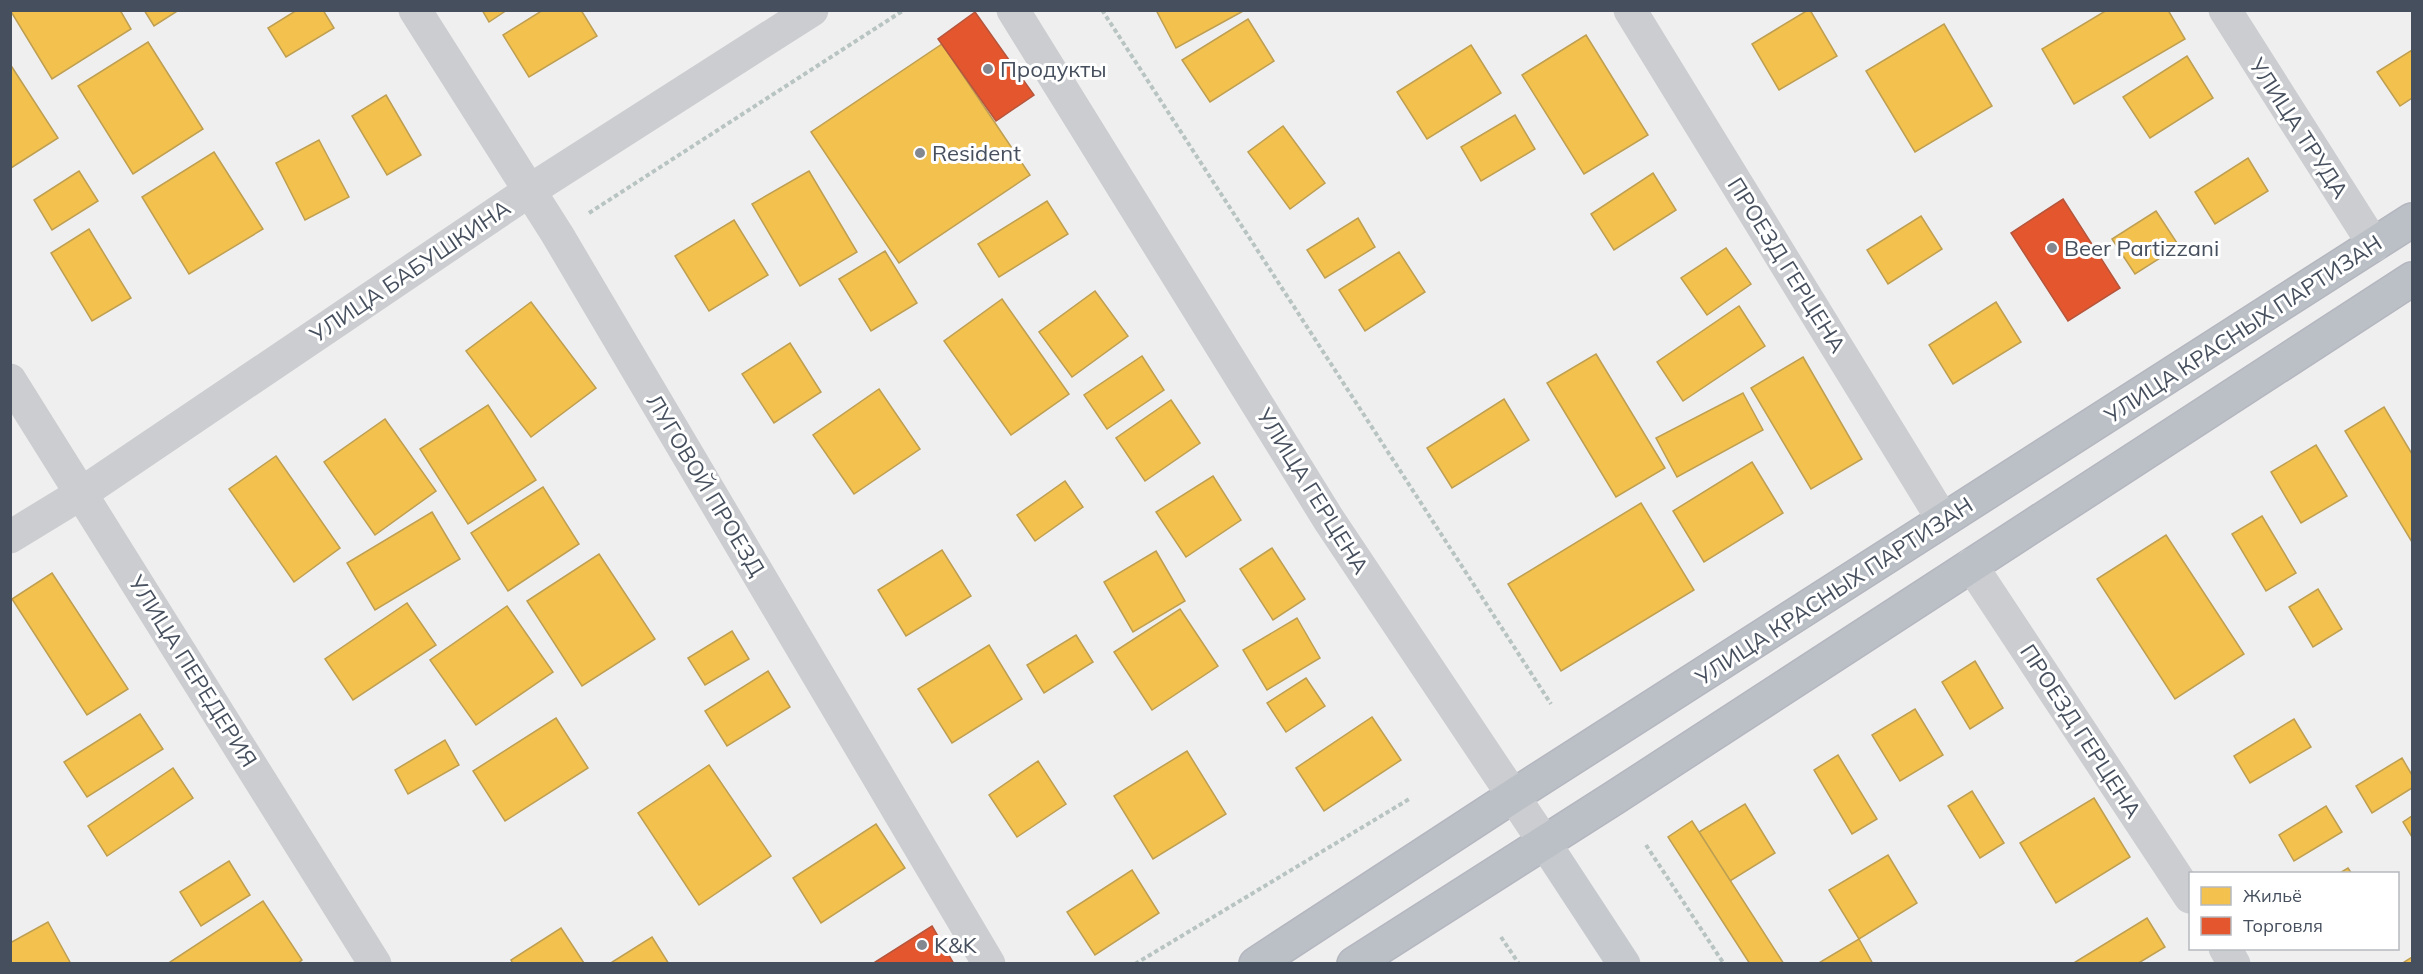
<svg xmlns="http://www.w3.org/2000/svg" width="2423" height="974" font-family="Mulish,sans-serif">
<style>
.homes{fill:#f2c14e;stroke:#be9f52;stroke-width:1.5}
.shops{fill:#e4572e;stroke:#b5553c;stroke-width:1.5}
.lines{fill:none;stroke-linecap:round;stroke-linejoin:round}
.highway-casing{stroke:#b4b7bf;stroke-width:36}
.path{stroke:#b7c4c2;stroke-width:4;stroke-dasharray:4.5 3;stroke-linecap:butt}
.minor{stroke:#cbcdd0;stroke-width:33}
.major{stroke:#c6cace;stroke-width:33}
.highway{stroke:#bbbfc6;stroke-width:33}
.poi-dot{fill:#828790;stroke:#fff;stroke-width:2}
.labels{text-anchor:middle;stroke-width:6;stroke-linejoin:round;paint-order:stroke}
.poi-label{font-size:22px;fill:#464f5d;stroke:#fff;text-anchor:start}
.street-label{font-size:22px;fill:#464f5d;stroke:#fff}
</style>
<rect width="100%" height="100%" fill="#f0efef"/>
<g class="homes">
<polygon points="10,10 120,10 131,29 52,79"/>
<polygon points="144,10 179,10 154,26"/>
<polygon points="297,10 323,10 334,28 286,57 268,28"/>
<polygon points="482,10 507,10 489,22"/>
<polygon points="543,10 581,10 597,36 529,77 503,35"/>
<polygon points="1156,10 1245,10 1176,48"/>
<polygon points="1808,10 1810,10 1837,56 1779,90 1752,44"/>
<polygon points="2107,10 2168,10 2185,39 2074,104 2042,49"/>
<polygon points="1248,19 1274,61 1210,102 1182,60"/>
<polygon points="1944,24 1992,106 1915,152 1866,71"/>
<polygon points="1586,35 1648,135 1584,174 1522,75"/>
<polygon points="148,42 203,129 133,174 78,86"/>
<polygon points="942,44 1030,175 899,263 811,132"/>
<polygon points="1471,45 1501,93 1427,139 1397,92"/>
<polygon points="2412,50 2412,98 2400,106 2377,72"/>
<polygon points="2187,56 2213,98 2150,138 2123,97"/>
<polygon points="10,64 58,138 11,168 10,167"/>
<polygon points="386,95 421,155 387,175 352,116"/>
<polygon points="1515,115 1535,149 1481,181 1461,147"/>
<polygon points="1283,126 1325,183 1290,209 1248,152"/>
<polygon points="319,140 349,197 305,220 276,163"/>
<polygon points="214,152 263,229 189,274 142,197"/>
<polygon points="2248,158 2268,191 2215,224 2195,192"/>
<polygon points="79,171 98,201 52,230 34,200"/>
<polygon points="809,171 857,252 800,286 752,204"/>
<polygon points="1653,173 1676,210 1614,250 1591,214"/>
<polygon points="1047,201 1068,234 999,277 978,244"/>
<polygon points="2156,211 2179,246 2135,274 2112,239"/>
<polygon points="1921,216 1942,249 1888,284 1867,250"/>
<polygon points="1358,218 1375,247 1325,278 1307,250"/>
<polygon points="734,220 768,275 709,311 675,256"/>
<polygon points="89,229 131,298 92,321 51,253"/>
<polygon points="1726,248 1751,284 1707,315 1681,278"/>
<polygon points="885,251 917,303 871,331 839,279"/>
<polygon points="1399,252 1425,292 1365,331 1339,290"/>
<polygon points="1095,291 1128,336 1072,377 1039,332"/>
<polygon points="1002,299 1069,394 1011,435 944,341"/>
<polygon points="531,302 596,388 531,437 466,351"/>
<polygon points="1996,302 2021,342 1953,384 1929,345"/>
<polygon points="1739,306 1765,346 1683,401 1657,362"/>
<polygon points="790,343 821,392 774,423 742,374"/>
<polygon points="1596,354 1665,468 1616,497 1547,383"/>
<polygon points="1142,356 1164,390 1107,429 1084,395"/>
<polygon points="1803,357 1862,459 1811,489 1751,388"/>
<polygon points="879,389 920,449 854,494 813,435"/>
<polygon points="1743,393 1763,430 1677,477 1656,438"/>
<polygon points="1504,399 1529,440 1452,488 1427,448"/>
<polygon points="1171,400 1200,443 1145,481 1116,438"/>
<polygon points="488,405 536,480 468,524 420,449"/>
<polygon points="2384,407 2412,454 2412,542 2345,431"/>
<polygon points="385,419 436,491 375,535 324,462"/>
<polygon points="2316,445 2347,496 2301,523 2271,472"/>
<polygon points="276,456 340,548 294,582 229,489"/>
<polygon points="1752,462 1783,513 1704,562 1673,511"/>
<polygon points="1213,476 1241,520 1186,557 1156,512"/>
<polygon points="1065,481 1083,507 1035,541 1017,515"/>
<polygon points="543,487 579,544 508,591 471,533"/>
<polygon points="1641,503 1694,590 1561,671 1508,584"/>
<polygon points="432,512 460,559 375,610 347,563"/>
<polygon points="2262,516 2296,573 2266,591 2232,534"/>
<polygon points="2166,535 2244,654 2175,699 2097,579"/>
<polygon points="1272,548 1305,599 1273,620 1240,569"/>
<polygon points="942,550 971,596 906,636 878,590"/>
<polygon points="1156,551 1185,601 1133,632 1104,582"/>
<polygon points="599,554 655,639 582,686 527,601"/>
<polygon points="52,573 128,689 87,715 12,599"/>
<polygon points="2318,589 2342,629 2313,647 2289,607"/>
<polygon points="407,603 436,645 353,700 325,659"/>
<polygon points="507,606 553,672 476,725 430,660"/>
<polygon points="1180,609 1218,666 1152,710 1114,652"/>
<polygon points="1297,618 1320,658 1267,690 1243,650"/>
<polygon points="732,631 749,659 705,685 688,658"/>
<polygon points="1076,635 1093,662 1044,693 1027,665"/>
<polygon points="989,645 1022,699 952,743 918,689"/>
<polygon points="1975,661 2003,708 1970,729 1942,682"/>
<polygon points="768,671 790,707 727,746 705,711"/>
<polygon points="1306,678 1325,706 1286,732 1267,703"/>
<polygon points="1915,709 1943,755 1900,781 1872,735"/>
<polygon points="140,714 163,749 87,797 64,762"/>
<polygon points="1372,717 1401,760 1324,811 1296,768"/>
<polygon points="556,718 588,768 505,821 473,771"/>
<polygon points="2294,719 2311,747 2250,783 2234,756"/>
<polygon points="445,740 459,765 408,794 395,770"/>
<polygon points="1187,751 1226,814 1153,859 1114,796"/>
<polygon points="1838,755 1877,819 1852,834 1814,770"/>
<polygon points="2402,758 2412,775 2412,788 2372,813 2356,786"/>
<polygon points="1038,761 1066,804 1017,837 989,795"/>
<polygon points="709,765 771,856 699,905 638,813"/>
<polygon points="173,768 193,798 107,856 88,826"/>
<polygon points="1972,791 2004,843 1980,858 1948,806"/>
<polygon points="2094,798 2130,857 2056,903 2020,843"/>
<polygon points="1745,804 1775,853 1730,881 1699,832"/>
<polygon points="2326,806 2342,832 2294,861 2279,835"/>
<polygon points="2412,816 2412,837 2403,822"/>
<polygon points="1692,821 1699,832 1784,964 1750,964 1668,837"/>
<polygon points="876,824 905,868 821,923 793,878"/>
<polygon points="1888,855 1917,903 1859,939 1829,890"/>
<polygon points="229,861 250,895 201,926 180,892"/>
<polygon points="2348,868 2352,874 2338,874"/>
<polygon points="1132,870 1159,913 1095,955 1067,912"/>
<polygon points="263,901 302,960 297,964 167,964"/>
<polygon points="2147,918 2165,947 2137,964 2072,964"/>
<polygon points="48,922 71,964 10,964 10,943"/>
<polygon points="561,928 584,963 513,964 511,960"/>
<polygon points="652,937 669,964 609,964"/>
<polygon points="1859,939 1873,964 1817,964"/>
<polygon points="2412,957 2412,964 2401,964"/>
</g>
<g class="shops">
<polygon points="975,12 1034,95 996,121 938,39"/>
<polygon points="2063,199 2120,288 2068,321 2011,233"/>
<polygon points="932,926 954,964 872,964"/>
</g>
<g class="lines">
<g class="highway-casing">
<g id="highway">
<polyline points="1256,964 1513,796 2412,220"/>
<polyline points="1354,964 1614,798 2412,279"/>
</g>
</g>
<g class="path">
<polyline points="1102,10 1551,704"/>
<polyline points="589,213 904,10"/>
<polyline points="1646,845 1724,964"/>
<polyline points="1501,937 1519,964"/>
<polyline points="1135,964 1411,798"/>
</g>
<g class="minor">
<polyline points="415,10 557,234 989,964"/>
<polyline points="1013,10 1329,520 1544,842"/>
<polyline points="1630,10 1943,520"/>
<polyline points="2225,10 2374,245"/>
<polyline points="10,380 375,964"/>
<polyline points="10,537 82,493 529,191 812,10"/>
<polyline points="1971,565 2190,897"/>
<polyline points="2225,948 2234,964"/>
</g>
<polyline class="major" points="1544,842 1624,964"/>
<use href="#highway" class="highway"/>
</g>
<g class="poi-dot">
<circle cx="988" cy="69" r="6"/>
<circle cx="920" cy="153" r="6"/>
<circle cx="2052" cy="248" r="6"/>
<circle cx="922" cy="945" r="6"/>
</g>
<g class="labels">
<g class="poi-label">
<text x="1000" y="77">Продукты</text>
<text x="932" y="161">Resident</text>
<text x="2064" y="256">Beer Partizzani</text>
<text x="934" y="953">K&amp;K</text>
</g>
<g class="street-label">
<text transform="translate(2299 128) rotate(57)" y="8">УЛИЦА ТРУДА</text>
<text transform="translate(1787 265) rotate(58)" y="8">ПРОЕЗД ГЕРЦЕНА</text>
<text transform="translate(410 271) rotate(-34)" y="8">УЛИЦА БАБУШКИНА</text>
<text transform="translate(2243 329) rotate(-33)" y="8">УЛИЦА КРАСНЫХ ПАРТИЗАН</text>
<text transform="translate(706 485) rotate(59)" y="8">ЛУГОВОЙ ПРОЕЗД</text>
<text transform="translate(1313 491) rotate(58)" y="8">УЛИЦА ГЕРЦЕНА</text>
<text transform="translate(1834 591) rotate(-33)" y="8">УЛИЦА КРАСНЫХ ПАРТИЗАН</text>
<text transform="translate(193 671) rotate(58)" y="8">УЛИЦА ПЕРЕДЕРИЯ</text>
<text transform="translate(2081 731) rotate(57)" y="8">ПРОЕЗД ГЕРЦЕНА</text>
</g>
</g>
<rect width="2423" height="974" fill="none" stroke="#464f5d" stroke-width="24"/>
<rect x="2189" y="872" width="210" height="78" fill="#ffffff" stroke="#b5b9be" stroke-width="1.5"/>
<rect x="2201" y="887" width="30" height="18" fill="#f2c14e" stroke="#b5b9be" stroke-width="1.5"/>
<text x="2243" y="902" font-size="18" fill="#464f5d">Жильё</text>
<rect x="2201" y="917" width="30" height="18" fill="#e4572e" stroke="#b5b9be" stroke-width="1.5"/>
<text x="2243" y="932" font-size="18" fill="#464f5d">Торговля</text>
</svg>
